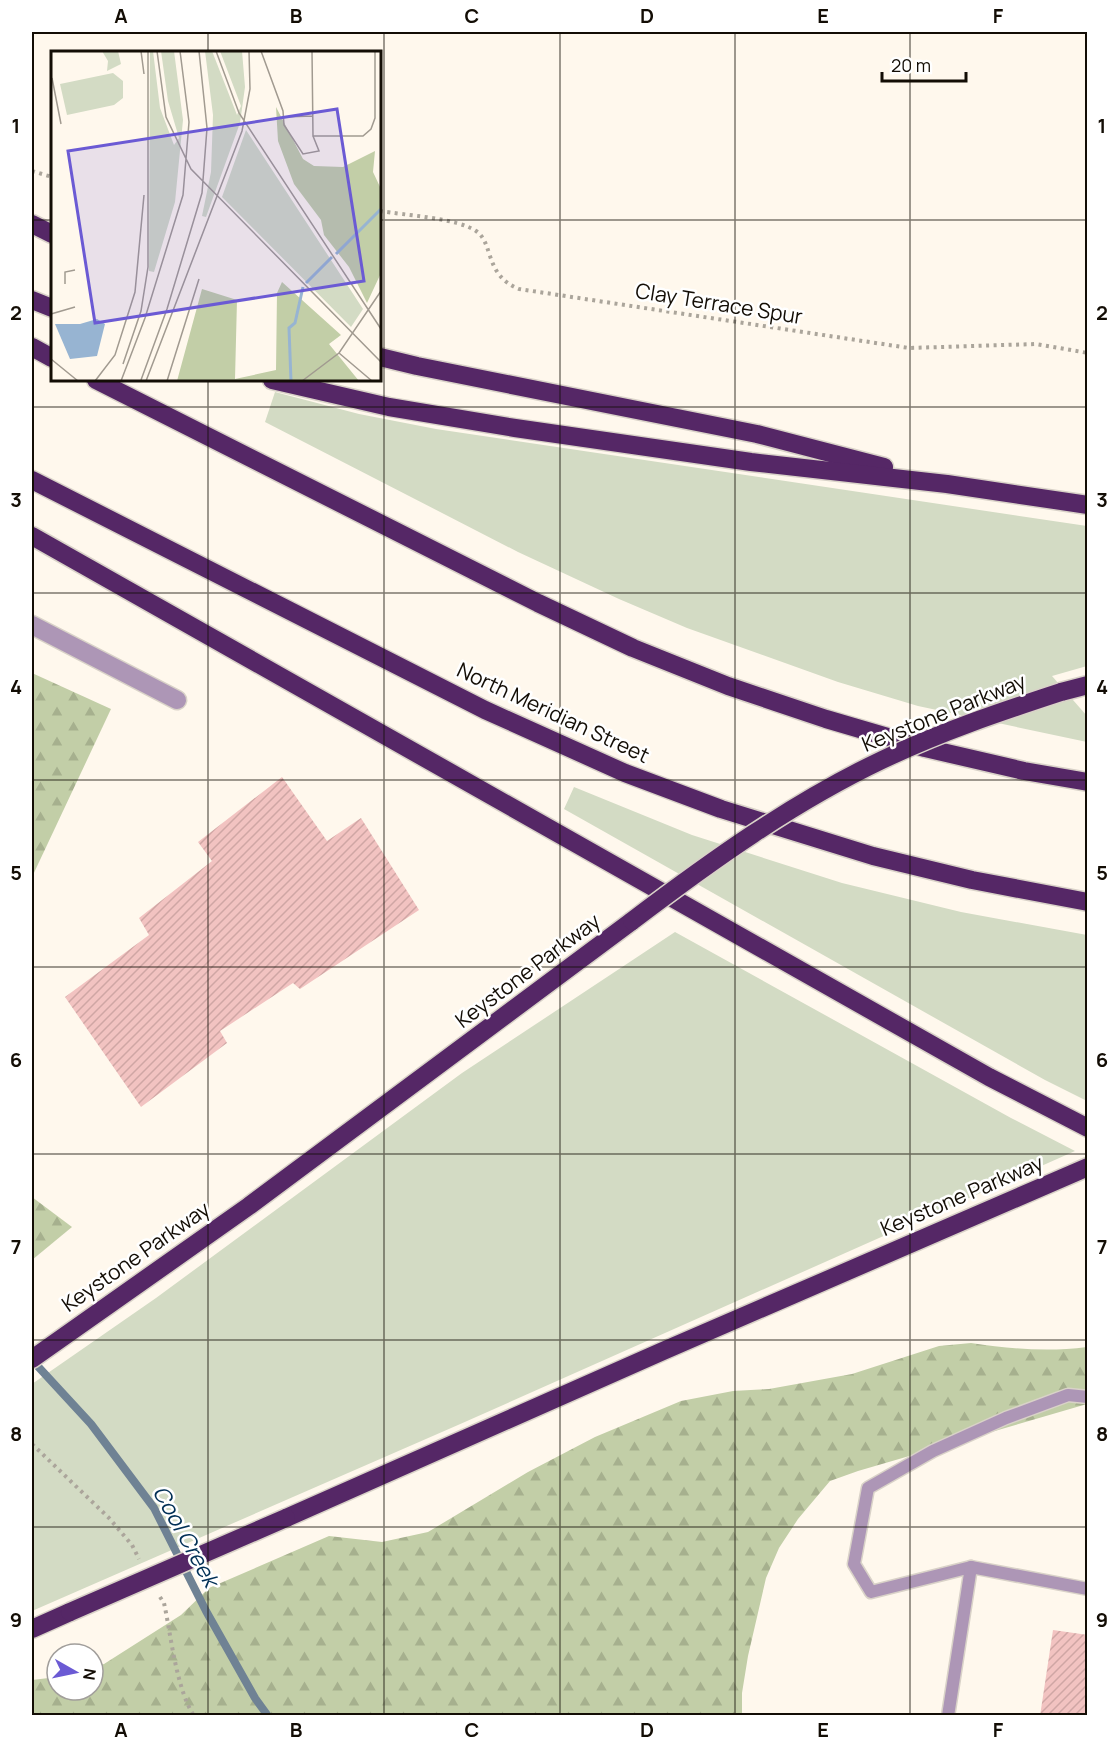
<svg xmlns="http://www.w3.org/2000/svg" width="1119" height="1747" font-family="Manrope,sans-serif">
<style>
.green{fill:#d3dbc4}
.forest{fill:url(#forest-firs)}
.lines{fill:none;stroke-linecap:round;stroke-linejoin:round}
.stream{stroke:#6f8294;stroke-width:8}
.building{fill:url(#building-hatch)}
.lane-casing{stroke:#d9d2c8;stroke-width:15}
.street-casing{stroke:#d9d2c8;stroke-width:21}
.highway-casing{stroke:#d9d2c8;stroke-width:21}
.path{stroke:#aba59b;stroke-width:4;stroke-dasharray:3 4.5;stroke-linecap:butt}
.lane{stroke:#ad96b6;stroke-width:12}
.street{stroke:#ad96b6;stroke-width:18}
.highway{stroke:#552766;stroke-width:18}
.highway-bridge-casing{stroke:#d9d2c8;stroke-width:21;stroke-linecap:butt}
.highway-bridge{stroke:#552766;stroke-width:18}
.grid{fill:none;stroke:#130d05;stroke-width:1.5;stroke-opacity:0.55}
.labels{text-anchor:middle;stroke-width:5;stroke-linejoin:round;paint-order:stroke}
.street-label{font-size:21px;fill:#130d05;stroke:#fff}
.water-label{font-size:22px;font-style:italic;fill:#002f55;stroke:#fff}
.inset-river{fill:none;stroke:#97b4d2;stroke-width:3}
.inset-road{fill:none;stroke:#a19a90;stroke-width:1.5}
.view{fill:#6b5ad4;fill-opacity:0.15;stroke:#6b5ad4;stroke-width:3}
.inset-edge{fill:none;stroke:#130d05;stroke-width:3}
.neatline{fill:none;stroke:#130d05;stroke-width:2}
.grid-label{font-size:20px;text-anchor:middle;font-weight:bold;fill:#130d05}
</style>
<defs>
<pattern id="forest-firs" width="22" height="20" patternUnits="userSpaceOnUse" patternTransform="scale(1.5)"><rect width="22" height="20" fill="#c2cea7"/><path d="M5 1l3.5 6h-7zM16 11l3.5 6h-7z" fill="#a6b08e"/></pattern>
<pattern id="building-hatch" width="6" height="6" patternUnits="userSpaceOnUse" patternTransform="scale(1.5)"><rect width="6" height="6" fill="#f2c3c1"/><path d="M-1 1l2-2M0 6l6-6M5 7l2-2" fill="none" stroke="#cfa6a4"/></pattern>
</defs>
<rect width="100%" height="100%" fill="#fff8ed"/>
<g class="green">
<polygon points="275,392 359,414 436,429 1087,526 1087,666 1052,676 1087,716 1087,742 918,706 838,682 687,628 619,599 518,552 265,422"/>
<polygon points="574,787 692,835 842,883 961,912 1087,935 1087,1101 1045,1080 564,809"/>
<polygon points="675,932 1011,1118 1075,1151 458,1425 32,1611 32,1384 156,1298 462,1073"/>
</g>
<g class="forest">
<polygon points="32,673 111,709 32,877"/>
<polygon points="32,1197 72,1227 32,1260"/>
<path d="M 971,1343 C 1011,1349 1048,1352 1087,1347 L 1087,1404 L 858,1471 L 830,1481 L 798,1519 L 779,1548 L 766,1578 L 748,1656 L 742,1693 L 742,1715 L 32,1715 L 32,1680 L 57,1677 L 57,1690 L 93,1690 L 93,1667 L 104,1664 L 181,1615 L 209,1588 L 329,1536 L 382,1542 L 428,1532 L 528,1472 L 595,1437 L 681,1401 L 733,1391 L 769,1389 L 852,1374 L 939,1346 Z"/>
</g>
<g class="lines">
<polyline class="stream" points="32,1360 91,1424 154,1508 206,1611 255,1698 268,1716"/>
</g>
<g class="building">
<polygon points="282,777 327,841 361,818 419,910 300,989 293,983 220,1031 227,1043 141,1107 65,997 149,935 139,918 212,861 198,842"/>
<polygon points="1053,1630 1088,1635 1088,1716 1040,1716"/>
</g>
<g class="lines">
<g class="lane-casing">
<g id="lane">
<polyline points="971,1567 871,1592 854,1564 868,1488 933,1451 1006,1418 1068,1395 1088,1397"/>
<polyline points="948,1716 971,1567 1088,1589"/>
</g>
</g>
<g class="street-casing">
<polyline id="street" points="32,625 177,700"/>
</g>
<g class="highway-casing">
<g id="highway">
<polyline points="32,224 52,234"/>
<polyline points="32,300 52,308"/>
<polyline points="32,347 52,358"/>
<polyline points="380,357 417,366 757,434 884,467"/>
<polyline points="96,380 538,603 633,648 728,686 826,719 925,748 1024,771 1088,782"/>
<polyline points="272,380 389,407 515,428 751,462 947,484 1088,505"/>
<polyline points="32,480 485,710 625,773 721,809 873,856 972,880 1088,902"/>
<polyline points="32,536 989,1077 1088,1128"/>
<polyline points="1061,692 1088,685"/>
<polyline points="32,1359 249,1206 632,921"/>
<polyline points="286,1518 663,1351 1088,1167"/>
<polyline points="32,1629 70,1612"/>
</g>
</g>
<g class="path">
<polyline points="32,171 52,177"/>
<path d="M 380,211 C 403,215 457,218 476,231 C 494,243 484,275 519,289 L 909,348 L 1036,344 L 1088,353"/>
<polyline points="32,1444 109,1518 132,1545 139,1559"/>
<path d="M 160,1597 L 164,1603 C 171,1635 176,1688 194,1716"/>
</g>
<use href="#lane" class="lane"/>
<use href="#street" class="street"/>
<use href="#highway" class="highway"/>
<g class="highway-bridge-casing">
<g id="highway-bridge">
<path d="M 632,921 C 711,861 792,803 882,760 C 940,732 1000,712 1061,692"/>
<polyline points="70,1612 286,1518"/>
</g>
</g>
<use href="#highway-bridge" class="highway-bridge"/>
</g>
<path class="grid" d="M 208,32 L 208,52M 384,32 L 384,1716M 560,32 L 560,1716M 735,32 L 735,1716M 910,32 L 910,1716M 32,220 L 52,220M 380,220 L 1088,220M 208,380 L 208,1716M 32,407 L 1088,407M 32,593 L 1088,593M 32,780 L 1088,780M 32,967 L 1088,967M 32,1154 L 1088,1154M 32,1340 L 1088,1340M 32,1527 L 1088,1527"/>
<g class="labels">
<g class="street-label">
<text transform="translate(719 304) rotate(9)" y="7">Clay Terrace Spur</text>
<text transform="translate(553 713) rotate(25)" y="7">North Meridian Street</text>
<text transform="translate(944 713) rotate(-22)" y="7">Keystone Parkway</text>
<text transform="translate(528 971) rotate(-37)" y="7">Keystone Parkway</text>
<text transform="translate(962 1196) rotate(-23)" y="7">Keystone Parkway</text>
<text transform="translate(136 1257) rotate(-35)" y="7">Keystone Parkway</text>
</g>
<g class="water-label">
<text transform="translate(186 1536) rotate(61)" y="8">Cool Creek</text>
</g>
</g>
<g transform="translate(51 51)">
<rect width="330" height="330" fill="#fff8ed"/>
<path d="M 51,0 L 67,0 L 70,13 L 56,20 L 57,10 ZM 99,0 L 102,0 L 109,57 L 123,94 L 128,87 L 117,50 L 110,0 L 123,0 L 132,69 L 124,151 L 103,221 L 98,220 ZM 154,0 L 161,0 L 186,64 L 190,55 L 169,0 L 191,0 L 194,36 L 189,72 L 155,166 L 151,165 L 160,121 L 162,64 ZM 62,22 L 72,30 L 72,47 L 63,54 L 16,64 L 9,33 ZM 195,79 L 312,258 L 300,276 L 171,146 Z" fill="#d3dbc4"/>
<path d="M 225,56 L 252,108 L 263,115 L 292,116 L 324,100 L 322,121 L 330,138 L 330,222 L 316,252 L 298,216 L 273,184 L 270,169 L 243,133 L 227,90 ZM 231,231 L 290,284 L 278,293 L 308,330 L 126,330 L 151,238 L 186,249 L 184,328 L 225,319 L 226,242 Z" fill="#c2cea7"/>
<path d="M 46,268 L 54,273 L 46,305 L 19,308 L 4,273 L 29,273 Z" fill="#97b4d2"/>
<path class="inset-river" d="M 285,203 L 330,158M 255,232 L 281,206M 240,330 L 238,277 L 244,272 L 252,236"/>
<path class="inset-road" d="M 90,0 L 93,23M 106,0 L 115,66 L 140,118 L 330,311M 165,0 L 188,62 L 330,278M 210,0 L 232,60 L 233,74 L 252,103 L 268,100 L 262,85M 261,0 L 262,85 L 312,85 L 320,78 L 324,67 L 324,0M 1,27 L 10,73M 232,66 L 262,65M 14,233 L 14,221 L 24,219M 0,263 L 24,256M 288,302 L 321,330M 0,308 L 27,330M 72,313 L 90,260 L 97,216 L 97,0M 90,329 L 116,258 L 151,142 L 156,77 L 148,0M 44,330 L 64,304 L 84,241 L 93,144M 70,330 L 94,267 L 132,144 L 138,71 L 129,0M 95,330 L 191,80 L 199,38 L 198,0M 116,330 L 148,228M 251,330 L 288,302 L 330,240"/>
<path class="view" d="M 286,58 L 313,230 L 44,272 L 17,100 Z"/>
<rect width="330" height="330" class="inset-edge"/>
</g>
<rect width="1119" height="1747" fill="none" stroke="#ffffff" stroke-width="66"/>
<g transform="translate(75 1672) rotate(99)"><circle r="28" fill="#ffffff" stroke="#a19e9b" stroke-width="1.5"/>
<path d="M0-4.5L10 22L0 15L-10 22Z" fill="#6b5ad4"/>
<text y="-9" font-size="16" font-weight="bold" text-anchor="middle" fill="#130d05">N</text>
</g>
<path d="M882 72v9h84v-9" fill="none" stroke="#130d05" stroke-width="3"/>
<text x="891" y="72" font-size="18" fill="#130d05" stroke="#ffffff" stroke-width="4.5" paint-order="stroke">20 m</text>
<rect x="33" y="33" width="1053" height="1681" class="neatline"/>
<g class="grid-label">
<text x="121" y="23">A</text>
<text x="296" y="23">B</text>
<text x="472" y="23">C</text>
<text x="647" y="23">D</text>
<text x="823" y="23">E</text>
<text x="998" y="23">F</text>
<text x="16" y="133">1</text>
<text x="1102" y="133">1</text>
<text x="16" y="320">2</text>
<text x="1102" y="320">2</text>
<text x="16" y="507">3</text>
<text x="1102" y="507">3</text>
<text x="16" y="694">4</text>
<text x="1102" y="694">4</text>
<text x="16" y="880">5</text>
<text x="1102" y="880">5</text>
<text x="16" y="1067">6</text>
<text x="1102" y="1067">6</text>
<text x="16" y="1254">7</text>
<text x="1102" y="1254">7</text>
<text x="16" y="1441">8</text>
<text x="1102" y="1441">8</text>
<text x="16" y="1627">9</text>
<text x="1102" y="1627">9</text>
<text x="121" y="1737">A</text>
<text x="296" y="1737">B</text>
<text x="472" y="1737">C</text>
<text x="647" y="1737">D</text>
<text x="823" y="1737">E</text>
<text x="998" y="1737">F</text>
</g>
</svg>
